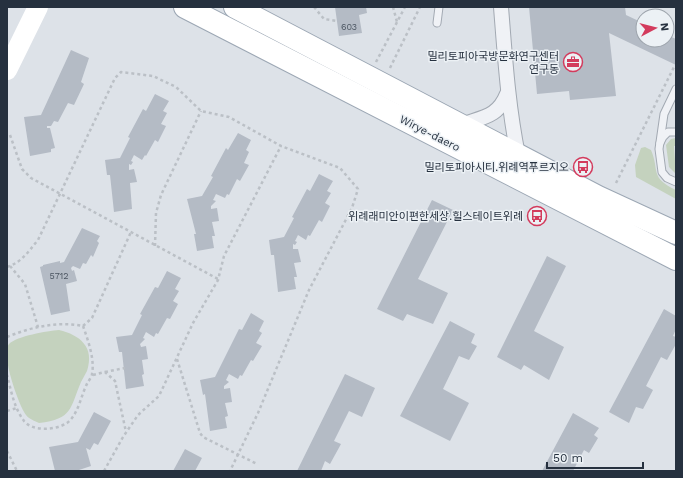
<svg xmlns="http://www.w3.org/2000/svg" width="683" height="478" font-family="'Work Sans','Noto Sans KR',sans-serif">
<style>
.green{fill:#c4d2be}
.building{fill:#b4bbc5}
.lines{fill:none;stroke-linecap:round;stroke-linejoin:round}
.lane-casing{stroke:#a2a9b2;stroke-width:9}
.street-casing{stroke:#a2a9b2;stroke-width:16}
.primary-casing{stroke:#9ca7b4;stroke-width:24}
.path{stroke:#bbc0c6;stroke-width:2.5;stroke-dasharray:3 3;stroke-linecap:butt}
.lane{stroke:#f0f2f6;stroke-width:7}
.street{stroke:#f0f2f6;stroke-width:14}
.secondary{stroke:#fff;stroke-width:20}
.primary{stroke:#fff;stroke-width:22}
.labels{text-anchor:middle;stroke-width:3;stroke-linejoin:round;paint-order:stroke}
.number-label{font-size:9px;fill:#4a5460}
.poi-label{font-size:11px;fill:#26313f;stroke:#ecf1f5;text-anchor:end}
.street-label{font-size:11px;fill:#26313f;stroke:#ecf1f5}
</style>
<rect width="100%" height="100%" fill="#dde2e8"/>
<g class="green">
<polygon points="676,138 676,146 674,146 676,174 669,167 666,145 671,139"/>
<path d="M 645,147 L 651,150 C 660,171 649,177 676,190 L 676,199 L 636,177 L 635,165 L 641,148 Z"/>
<path d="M 59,330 C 80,335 95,347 87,371 C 85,375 83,378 81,382 C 70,408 73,419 39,423 C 35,421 29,419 26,415 C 19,406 0,353 9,344 C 17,336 47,331 59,330 Z"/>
</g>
<g class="building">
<polygon points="335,7 366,7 367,13 359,15 362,33 339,36"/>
<polygon points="529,7 625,7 626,15 643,23 643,40 667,40 667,35 676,39 676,65 609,33 616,96 570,100 569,91 537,94"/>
<polygon points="71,50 89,58 81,82 84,84 74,105 68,103 58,122 54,121 51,126 47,126 47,128 50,128 55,148 51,149 51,152 30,156 24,117 41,115"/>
<polygon points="155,94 169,101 163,111 167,113 161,124 166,126 158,142 155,140 146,156 145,155 142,160 134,155 131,161 133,162 131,165 129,164 129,170 134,169 137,182 130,183 132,209 114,212 110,175 107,175 105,160 120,158 130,138 128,137 143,109 146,111"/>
<polygon points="238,133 251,140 246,150 249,152 244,163 249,165 240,181 237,179 229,195 227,194 225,198 216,194 213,200 216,201 211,206 211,209 217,208 219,221 212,222 215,236 212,236 214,248 197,251 194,234 196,234 187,199 202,196 213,177 211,176 226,148 228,150"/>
<polygon points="319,174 333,181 327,191 331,193 325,203 330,206 322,222 319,220 310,236 308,235 306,240 298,235 295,241 297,242 295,245 293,244 293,249 298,249 301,262 294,263 297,277 294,277 296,289 278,292 274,255 271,255 269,240 284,237 294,218 292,217 307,189 310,191"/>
<polygon points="432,200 453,210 418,279 448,293 433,324 407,314 403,321 377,309"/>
<polygon points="82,228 100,236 97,241 99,243 93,257 91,255 86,264 83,263 80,269 73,266 71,268 72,271 74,270 77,281 66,284 70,311 51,315 40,267 43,266 43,265 60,261 60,263 64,262"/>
<polygon points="547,256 566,266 534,331 564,347 549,380 524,365 521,370 497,357"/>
<polygon points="167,271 181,278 175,289 179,291 173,301 178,304 170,319 167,318 158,334 156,333 154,337 146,332 143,338 145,339 140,344 141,347 146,346 148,359 142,360 144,374 142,375 144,386 126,389 122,352 119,352 116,337 132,335 142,315 140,314 155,287 158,288"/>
<polygon points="664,309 676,316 676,329 673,336 676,337 676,344 667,360 661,357 646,386 653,390 643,409 636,407 629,423 609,412"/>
<polygon points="251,313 264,321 259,331 262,333 256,343 262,346 253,361 251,360 242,376 240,375 238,379 229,374 226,380 229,382 224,386 224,389 230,388 232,402 225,403 228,416 225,417 227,428 210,431 205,394 203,395 200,380 215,377 239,329 242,330"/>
<polygon points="450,321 475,334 471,343 477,346 469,360 459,356 443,389 469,403 450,441 400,416"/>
<polygon points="345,374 375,388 362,417 349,411 334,441 341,444 330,464 325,461 321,471 297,471"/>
<polygon points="94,412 111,421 98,445 94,443 90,450 86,448 91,466 76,471 55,471 49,447 78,442"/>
<polygon points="573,413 599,428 594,435 598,438 589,453 584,450 573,471 542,471"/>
<polygon points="185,449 202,458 195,471 173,471"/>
</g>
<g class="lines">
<g class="lane-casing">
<g id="lane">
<polyline points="437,23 439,7"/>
<polyline points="676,89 664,114 659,149 662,172 667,178 676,182"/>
<polyline points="660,143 663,137 668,132 676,132"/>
</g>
</g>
<g class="street-casing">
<g id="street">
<path d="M 501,7 C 505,57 508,106 518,155"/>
<path d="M 461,125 C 483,117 498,117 507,94"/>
</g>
</g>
<g class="primary-casing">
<g id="primary">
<polyline points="185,7 676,259"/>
<polyline points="235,7 598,197 676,233"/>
</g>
</g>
<g class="path">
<polyline points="314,7 324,19 337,21"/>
<polyline points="393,7 397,22"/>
<polyline points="376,62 405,7"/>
<polyline points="390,68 420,7"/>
<polyline points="10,135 22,169 31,178 218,279"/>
<polyline points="616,183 675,65"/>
<polyline points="155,246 156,213 161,195 201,111"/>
<polyline points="10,266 25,284 38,327"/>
<path d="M 7,267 C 22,262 28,252 38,240 L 115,78 L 121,72 L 153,76 L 176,87 L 201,111 L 229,117 L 281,146 L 340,168 L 358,189 L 352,208 L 309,290 L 258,413 L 230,471"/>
<polyline points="83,326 92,318 131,232"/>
<path d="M 7,337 C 31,327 58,321 83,326 C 88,340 95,360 92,374 C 92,377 89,380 88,382 C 81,394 79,414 67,423 C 56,430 33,432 24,421 C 14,408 11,390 7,375"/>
<polyline points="177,359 200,433 203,437 257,464"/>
<polyline points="105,372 125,368"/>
<polyline points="93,375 105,372 115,381 126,432"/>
<polyline points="7,411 17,408"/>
<polyline points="7,451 17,471"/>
<polyline points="104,471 123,437 138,415 159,396 193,323 218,280 224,256 281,146"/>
</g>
<use href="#lane" class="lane"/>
<use href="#street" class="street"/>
<polyline class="secondary" points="7,70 38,7"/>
<use href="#primary" class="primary"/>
</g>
<defs>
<g id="office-ring" transform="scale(1)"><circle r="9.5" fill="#ecf1f5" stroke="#d33b5d" stroke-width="1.5"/><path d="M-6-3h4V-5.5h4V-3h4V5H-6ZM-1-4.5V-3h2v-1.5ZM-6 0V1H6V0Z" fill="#d33b5d"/></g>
<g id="bus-ring" transform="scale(1)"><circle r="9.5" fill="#ecf1f5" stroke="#d33b5d" stroke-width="1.5"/><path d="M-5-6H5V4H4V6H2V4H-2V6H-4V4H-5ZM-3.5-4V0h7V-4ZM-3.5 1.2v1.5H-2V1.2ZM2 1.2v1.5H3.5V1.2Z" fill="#d33b5d"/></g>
</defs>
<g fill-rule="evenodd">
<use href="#office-ring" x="573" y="62"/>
<use href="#bus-ring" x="583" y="167"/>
<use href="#bus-ring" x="537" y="216"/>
</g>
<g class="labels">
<g class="number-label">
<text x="349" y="30">603</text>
<text x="59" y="279">5712</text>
</g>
<g class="poi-label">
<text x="559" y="60">밀리토피아국방문화연구센터<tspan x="559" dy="13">연구동</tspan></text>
<text x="569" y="171">밀리토피아시티.위례역푸르지오</text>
<text x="523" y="220">위례래미안이편한세상.힐스테이트위례</text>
</g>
<g class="street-label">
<text transform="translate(430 133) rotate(27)" y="4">Wirye-daero</text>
</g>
</g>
<rect width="683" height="478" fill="none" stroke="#26313f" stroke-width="16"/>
<g transform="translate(655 28) rotate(83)"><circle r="19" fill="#ecf1f5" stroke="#9da4ac"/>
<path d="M0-3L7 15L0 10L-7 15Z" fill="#d33b5d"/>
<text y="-6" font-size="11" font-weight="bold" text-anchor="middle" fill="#26313f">N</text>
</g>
<path d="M547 462v6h96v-6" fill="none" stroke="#26313f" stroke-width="2"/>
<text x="553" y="462" font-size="12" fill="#26313f" stroke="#ecf1f5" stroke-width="3" paint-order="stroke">50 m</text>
</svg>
